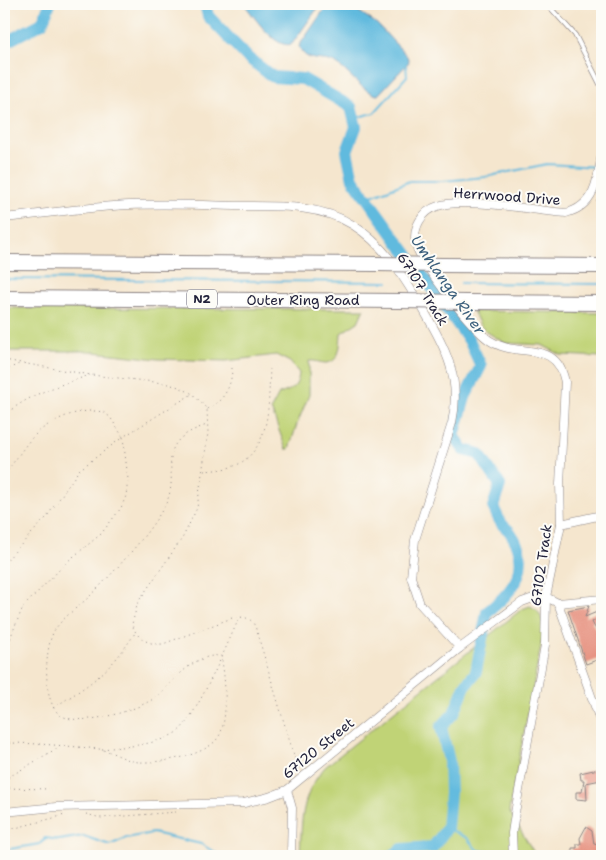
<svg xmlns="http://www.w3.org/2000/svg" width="606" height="860" font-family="'Shantell Sans',sans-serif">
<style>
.green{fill:#c0d376;stroke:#717a58}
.water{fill:#61bade;stroke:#426e8c}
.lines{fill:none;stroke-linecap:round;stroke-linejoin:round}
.stream{stroke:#61bade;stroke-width:2}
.river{stroke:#61bade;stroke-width:12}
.building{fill:#e79483}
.service-casing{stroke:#8c8484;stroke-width:5.5}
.minor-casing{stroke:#8c8484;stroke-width:9}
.motorway-casing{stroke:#8c8484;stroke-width:16}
.path{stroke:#8c8484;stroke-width:1;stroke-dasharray:1 4;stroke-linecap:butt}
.service{stroke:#fff;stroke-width:4}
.minor{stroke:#fff;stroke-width:8}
.motorway{stroke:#fff;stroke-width:14}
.motorway-bridge-casing{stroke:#8c8484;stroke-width:16;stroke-linecap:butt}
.motorway-bridge{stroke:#fff;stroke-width:14}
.labels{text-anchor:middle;stroke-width:4;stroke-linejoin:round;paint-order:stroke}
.shield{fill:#fdfcf7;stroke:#646373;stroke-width:1}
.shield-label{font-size:12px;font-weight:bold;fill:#22223b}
.street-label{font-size:14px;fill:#22223b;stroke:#fdfcf7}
.water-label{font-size:15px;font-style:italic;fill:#3b5f7c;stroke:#fdfcf7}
</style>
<rect width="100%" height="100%" fill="#fdfcf7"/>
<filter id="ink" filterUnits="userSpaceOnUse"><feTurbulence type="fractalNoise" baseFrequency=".02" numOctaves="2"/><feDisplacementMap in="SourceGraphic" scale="10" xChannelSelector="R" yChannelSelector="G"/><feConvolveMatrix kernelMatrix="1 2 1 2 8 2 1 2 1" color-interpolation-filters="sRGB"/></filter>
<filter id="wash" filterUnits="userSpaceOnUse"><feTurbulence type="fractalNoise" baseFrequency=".0096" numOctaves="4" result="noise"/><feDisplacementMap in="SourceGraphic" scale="20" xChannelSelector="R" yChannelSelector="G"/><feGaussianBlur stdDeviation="1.12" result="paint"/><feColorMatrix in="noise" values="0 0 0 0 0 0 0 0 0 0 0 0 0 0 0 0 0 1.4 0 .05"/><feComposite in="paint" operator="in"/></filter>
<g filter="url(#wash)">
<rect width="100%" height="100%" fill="#f5e6ce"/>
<g class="green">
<path d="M 4,308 L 364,309 L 358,322 L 341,333 C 340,344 341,362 326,363 C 320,363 315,360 309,361 L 309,395 L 297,424 L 289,449 L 286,449 L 271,409 L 279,394 C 291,390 298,388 299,373 L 290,362 L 276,355 L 226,361 L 158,359 L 85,351 L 4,351 Z"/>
<polygon points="473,311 602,313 602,357 561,355 542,345 505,343 487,332 480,325"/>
<path d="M 530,606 C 543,612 543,622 543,636 L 509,811 L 536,856 L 300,856 C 302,819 300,797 325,767 L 522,609 Z"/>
</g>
<g class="water">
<path d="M 244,4 L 317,4 L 317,9 L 292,44 C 275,50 254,16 244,4 Z"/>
<path d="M 328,4 L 348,4 L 377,24 L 407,56 L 409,62 L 378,95 C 367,95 348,72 338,65 C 325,55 306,66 299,46 Z"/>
</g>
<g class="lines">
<g class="stream">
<polyline points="354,118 374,113 407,76 406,66"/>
<polyline points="366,198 410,181 443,181 485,177 547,164 598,167"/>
<polyline points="4,279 388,282"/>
<polyline points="426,282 436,283"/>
<polyline points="461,283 602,284"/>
<polyline points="447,828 467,838 477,850 494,853 495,856"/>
<polyline points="4,850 40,844 45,838 60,840 83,836 110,845 126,838 153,833 201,844 221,856"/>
</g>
<g class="river">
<path d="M 205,4 L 208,16 L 247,57 L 273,77 L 303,79 L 351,107 L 356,127 L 347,151 L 353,179 L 469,340 L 481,366 L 465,397 L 454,436 L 464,450 L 479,454 L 500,485 L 493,507 C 496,512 498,519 502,524 C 504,527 508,529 510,532 C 534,566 514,591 487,612 L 476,672 L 465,686 L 454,713 L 441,727 L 449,761 L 450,793 L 447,828 L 433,847 L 402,849 L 392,856"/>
<polyline points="4,43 42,23 50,4"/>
</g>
</g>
<g id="blocks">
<g class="building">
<polygon points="589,606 585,617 597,612 600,618 592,622 602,641 602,658 586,664 568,610"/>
<polygon points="598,769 601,780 586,783 587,800 576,799 576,792 582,792 584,780 581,780 580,773"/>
<polygon points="586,827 592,831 594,844 602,846 602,854 587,852 587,856 572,856 572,848 577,848 577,844 581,844 580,838"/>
</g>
</g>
</g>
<g filter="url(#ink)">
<use href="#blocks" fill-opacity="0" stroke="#8c8484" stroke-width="1"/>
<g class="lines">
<g class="service-casing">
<polyline id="service" points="547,4 575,35 602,88"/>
</g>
<g class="minor-casing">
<g id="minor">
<path d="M 4,218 C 40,214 77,209 113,206 C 155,203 197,205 239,206 C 276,206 320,204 353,225 C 385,245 404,278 423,309 C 445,348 462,377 452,423 L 415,540 L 411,577 L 420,604 L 460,648"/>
<polyline points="561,524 602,515"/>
<polyline points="558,603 602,599"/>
<polyline points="287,790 292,808 291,856"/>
<polyline points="4,812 56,807 244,803 269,797 287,790 460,648 522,602 536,597 546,597 558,603 602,726"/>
<path d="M 513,856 L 512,833 L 515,813 L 545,645 L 546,597 L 561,524 L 560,484 L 565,382 C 556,337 518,360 489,340 C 472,328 421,264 416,245 C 412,228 422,211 438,206 C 464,197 536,211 566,213 C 595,206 598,179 602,153"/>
</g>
</g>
<g class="motorway-casing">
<g id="motorway">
<polyline points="4,262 377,264"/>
<polyline points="442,265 602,266"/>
<polyline points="4,298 399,301"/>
<polyline points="466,302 602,303"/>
</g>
</g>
<g class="path">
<polyline points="596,200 602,207"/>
<path d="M 4,360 L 91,375 L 164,383 L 179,387 L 193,394 L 207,409 L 208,433 L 197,508 L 183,537 L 138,602 L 132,624 C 136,638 148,645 163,644 L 232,618 C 244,616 252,617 256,629 L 295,759 L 300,769"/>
<polyline points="4,371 21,363"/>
<path d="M 207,409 C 224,401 232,386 232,368"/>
<path d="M 4,415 C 34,392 55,387 90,375"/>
<path d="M 204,471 C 215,470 232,469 242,462 C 272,442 268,400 270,369"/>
<path d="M 4,474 C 14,463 21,451 30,440 C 47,421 78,407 103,412 L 110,417 L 123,437 L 192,394"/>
<polyline points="4,563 46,518 79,470 123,437 128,479 126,496 121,508 101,534 68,561 23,607 11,636 4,678"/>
<path d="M 53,708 C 92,683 109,673 135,633"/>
<path d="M 4,743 C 35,743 68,746 99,749 C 113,751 125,761 139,762 C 161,763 213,756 221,732 C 228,714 225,674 221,656 C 193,653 175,681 156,697 C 139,710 82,727 62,716 C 42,706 44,649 54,631 C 62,618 78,607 89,597 C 115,571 146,538 164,507 C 185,472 147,444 207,425"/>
<path d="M 102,749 C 127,746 155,746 177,732 C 194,722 230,639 239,618"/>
<polyline points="4,780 59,747"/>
<polyline points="4,788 49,789"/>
<polyline points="86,814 101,818 176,812"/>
<polyline points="4,831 65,815"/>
</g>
<use href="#service" class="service"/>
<use href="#minor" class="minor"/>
<use href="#motorway" class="motorway"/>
<g class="motorway-bridge-casing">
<g id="motorway-bridge">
<polyline points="377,264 442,265"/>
<polyline points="399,301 466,302"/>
</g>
</g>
<use href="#motorway-bridge" class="motorway-bridge"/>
</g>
</g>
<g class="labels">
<rect class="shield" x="187" y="289.5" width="30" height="19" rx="4"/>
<g class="shield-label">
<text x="202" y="303">N2</text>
</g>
<g class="street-label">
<text transform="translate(507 196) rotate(4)" y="5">Herrwood Drive</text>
<text transform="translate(423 289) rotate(58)" y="5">67107 Track</text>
<text x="303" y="305">Outer Ring Road</text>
<text transform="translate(541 565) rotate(-82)" y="5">67102 Track</text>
<text transform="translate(318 748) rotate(-39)" y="5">67120 Street</text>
</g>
<g class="water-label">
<text transform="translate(448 285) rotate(55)" y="5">Umhlanga River</text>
</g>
</g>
<rect width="606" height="860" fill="none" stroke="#fdfcf7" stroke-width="20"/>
</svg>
